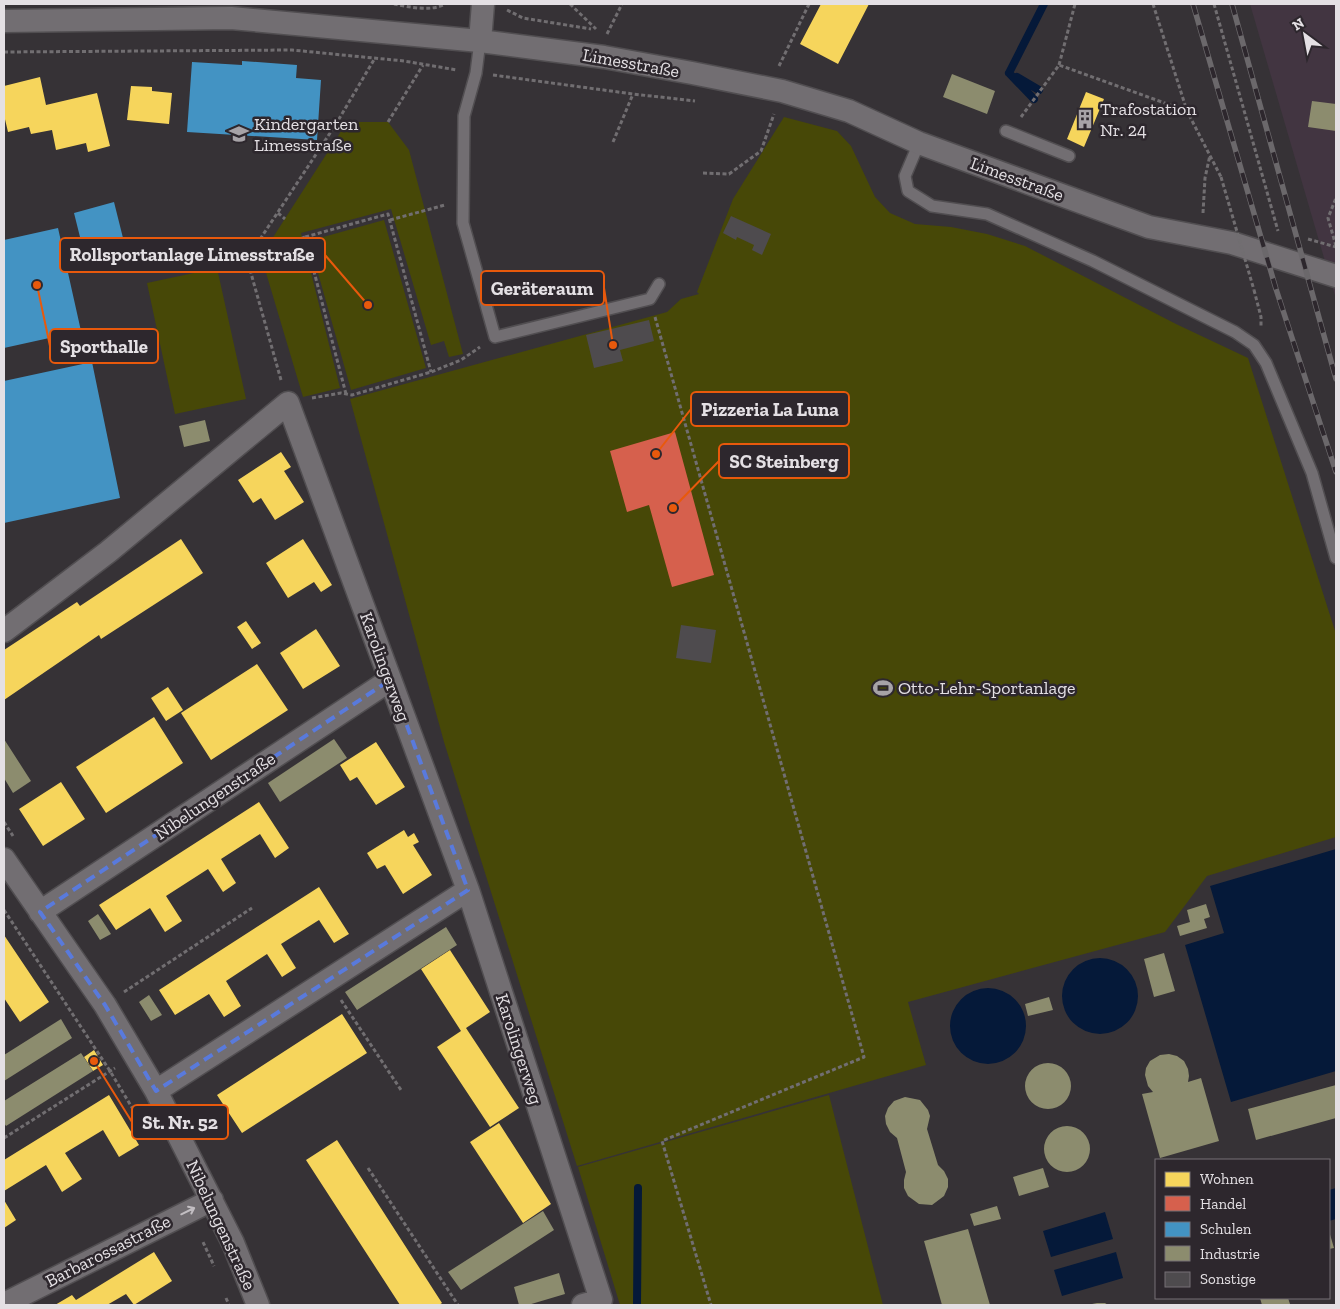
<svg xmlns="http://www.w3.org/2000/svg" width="1340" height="1309" font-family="'Zilla Slab',serif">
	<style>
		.commercial { fill: #423541 }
		.green { fill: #474807 }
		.water { fill: #051939 }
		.homes { fill: #f6d55c }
		.shops { fill: #d6604d }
		.schools { fill: #4393c3 }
		.industry { fill: #8c8c6e }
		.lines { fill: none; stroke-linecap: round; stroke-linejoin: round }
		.stream { stroke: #051939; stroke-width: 8 }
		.building { fill: #4e4b4e }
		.service-casing { stroke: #514e51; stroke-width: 14 }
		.minor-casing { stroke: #514e51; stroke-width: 25 }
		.path { stroke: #716e71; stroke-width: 3; stroke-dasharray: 4 2.5; stroke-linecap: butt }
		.service { stroke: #726e72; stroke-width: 11 }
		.minor { stroke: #726e72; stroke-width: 22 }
		.rail-casing { stroke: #6b686b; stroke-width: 5.5 }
		.rail { stroke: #2d272d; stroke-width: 4; stroke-dasharray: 11; stroke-linecap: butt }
		.path-bridge { stroke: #716e71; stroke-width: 3; stroke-dasharray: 4 2.5; stroke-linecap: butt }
		.oneway { stroke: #c2bec2 }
		.marked { fill: none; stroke: #597adc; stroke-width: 4; stroke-dasharray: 10 6; stroke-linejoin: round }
		.labels { text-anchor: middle; stroke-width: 5; stroke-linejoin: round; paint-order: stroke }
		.street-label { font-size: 18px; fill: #e4e0e4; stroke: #2d272d }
		.poi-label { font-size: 18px; fill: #e4e0e4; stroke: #2d272d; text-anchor: start }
		.leader { fill: none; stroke: #e8590c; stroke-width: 2 }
		.callout-dot { fill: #e8590c; stroke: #2d272d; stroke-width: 2 }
		.callout { fill: #2d272d; stroke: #e8590c; stroke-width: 2 }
		.callout-label { font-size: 19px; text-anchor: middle; font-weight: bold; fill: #e4e0e4 }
	</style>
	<rect width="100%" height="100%" fill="#363236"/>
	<path class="commercial" d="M1250 4H1336V299Z"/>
	<path class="green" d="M784 117 837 131 851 146 875 197 890 213 915 224 951 227 987 234 1025 246 1176 324 1248 358 1336 634V837L1207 876 1165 932 908 1002 926 1065 577 1166 444 742 350 399 667 312 681 299 699 294 697 292 733 199Z
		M347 122H388L409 150 463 354 449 357 444 341 431 345 391 209 301 233 340 388 303 397 261 256Z
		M384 220 426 368 351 390 309 241Z
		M217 268 246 399 175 414 147 283Z
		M829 1095 883 1305H620L578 1167Z"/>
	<path class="water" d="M1336 849V1071L1231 1102 1185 945 1224 933 1210 886Z
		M1062 996a38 38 0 1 1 76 0a38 38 0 1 1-76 0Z
		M950 1026a38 38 0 1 1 76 0a38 38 0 1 1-76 0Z
		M1336 1188V1219L1329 1221V1190Z
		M1105 1212 1113 1239 1051 1257 1043 1231Z
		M1116 1252 1123 1278 1062 1296 1054 1270Z"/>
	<path class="homes" d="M821 4H869L838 64 800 44Z
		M40 77 46 105 97 93 110 146 88 152 86 143 56 150 52 130 31 134 29 127 8 132 4 115V86Z
		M131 86 152 87V91L172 93 169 124 127 120Z
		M1086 92 1104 99 1084 147 1067 139Z
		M281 452 291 467 284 471 304 502 275 520 261 498 253 503 238 480Z
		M181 539 203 573 101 639 99 635 4 700V650L77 602 80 606Z
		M303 539 332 585 321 592 314 582 288 598 266 563Z
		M246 621 261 643 252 649 237 627Z
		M316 629 340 666 303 689 280 653Z
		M257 664 288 710 211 760 181 713Z
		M168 687 183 710 166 721 151 698Z
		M154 717 183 763 106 813 76 767Z
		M376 742 405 787 376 805 357 777 350 781 340 765Z
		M61 782 85 819 43 846 19 809Z
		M259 802 289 848 275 858 260 834 221 859 236 883 223 892 208 869 166 896 182 921 165 932 150 908 116 930 99 905Z
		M404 830 408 837 414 833 419 842 413 845 432 875 403 894 385 865 377 869 367 853Z
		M319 887 349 934 334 943 319 920 281 944 296 968 282 977 267 954 226 981 241 1006 224 1017 209 994 175 1015 159 990Z
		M4 935 49 1002 20 1022 4 998Z
		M450 950 490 1012 466 1028 519 1108 490 1127 437 1047 461 1031 421 969Z
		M342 1014 367 1053 242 1133 217 1095Z
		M94 1050 103 1065 93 1071 84 1057Z
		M109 1095 139 1145 119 1157 103 1130 65 1153 82 1179 62 1192 46 1165 4 1191V1160Z
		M499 1123 551 1204 523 1223 470 1142Z
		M337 1140 442 1303 439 1305H400L306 1160Z
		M4 1200 16 1220 4 1228Z
		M154 1252 172 1281 134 1305 126 1294 107 1305H55L72 1295 76 1300Z"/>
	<path class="shops" d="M675 432 714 575 672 587 649 505 627 512 610 451Z"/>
	<path class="schools" d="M242 61 297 65 296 78 321 80 317 140 187 132 192 62 242 65Z
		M114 202 123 238 83 249 74 213Z
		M58 228 81 331 4 348V240Z
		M92 362 120 498 4 523V381Z"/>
	<path class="industry" d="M952 74 995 91 987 114 943 97Z
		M1312 101 1336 104V131L1308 127Z
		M205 420 210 441 184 447 179 426Z
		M4 739 31 781 13 793 4 778Z
		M334 739 347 758 280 802 268 783Z
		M1206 904 1210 917 1204 919 1207 928 1180 936 1177 926 1190 922 1187 910Z
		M98 914 111 934 100 940 88 921Z
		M446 927 457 945 357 1010 345 992Z
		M1164 953 1175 991 1154 997 1144 959Z
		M149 995 162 1015 151 1021 139 1002Z
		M1049 997 1053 1010 1028 1016 1025 1004Z
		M61 1019 72 1038 4 1081V1055Z
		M81 1053 93 1071 6 1126 4 1123V1101Z
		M1169 1054 1177 1056 1184 1061 1188 1069 1189 1076 1188 1082 1201 1078 1219 1141 1160 1158 1142 1094 1153 1092 1148 1086 1145 1075 1146 1068 1150 1061 1160 1055Z
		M1025 1086a23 23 0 1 1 46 0a23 23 0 1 1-46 0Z
		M1336 1085V1118L1256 1140 1248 1109Z
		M905 1097 920 1100 928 1110 930 1116 927 1129 938 1165 944 1171 948 1179V1187L944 1196 932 1205 919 1204 908 1196 904 1188V1180L906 1172 897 1138 890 1132 886 1124 885 1116 888 1108 894 1101Z
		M1044 1149a23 23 0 1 1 46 0a23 23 0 1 1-46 0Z
		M1043 1168 1049 1187 1019 1196 1013 1177Z
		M997 1206 1001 1219 974 1226 970 1214Z
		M543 1211 554 1230 461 1290 448 1272Z
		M968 1229 990 1305H942L924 1241Z
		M1329 1231 1334 1248 1329 1249Z
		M559 1273 565 1294 528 1305H519L514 1287Z
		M1260 1298H1288L1290 1304 1284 1305H1262Z
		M1097 1303H1105L1108 1305H1087Z"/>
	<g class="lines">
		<path class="stream" d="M1009 73 1044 4
			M1009 73 1034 99
			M1017 77 1039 90
			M637 1305 638 1188"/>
	</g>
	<path class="building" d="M731 216 771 234 762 255 752 250 754 245 737 237 736 240 723 233Z
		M649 320 654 341 620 350 623 361 594 368 586 335Z
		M681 625 716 630 711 663 676 658Z"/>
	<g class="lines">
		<defs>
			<path id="service" d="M480 41 476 73 464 116 463 223 495 337 650 299 659 284
				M1006 131 1069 156
				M919 143 905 176 908 191 932 206 987 214 1093 261 1235 332 1254 345 1266 363 1312 473 1336 558"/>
			<path id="minor" d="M4 21 231 18 480 41 604 57 692 73 782 91 849 111 919 143 1149 227 1232 243 1336 276
				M480 41 483 4
				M4 631 108 552 288 403 468 890 601 1300 583 1305
				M4 859 105 1005 156 1091 233 1243 258 1305
				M40 912 390 680
				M156 1091 468 890
				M4 1304 212 1200"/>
		</defs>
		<use href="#service" class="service-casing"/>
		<use href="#minor" class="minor-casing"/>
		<path class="path" d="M394 4C409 7 431 12 445 4
			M570 4 596 29
			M1153 4 1187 111 1221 177
			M1214 4 1278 231
			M507 10 523 18 591 29
			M607 34 622 4
			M4 52 292 50 404 61 457 70
			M1059 65 1075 4
			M779 66 809 4
			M493 75 633 94 695 101
			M1021 117 1059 65 1187 111
			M388 122 423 65
			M336 124 343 128
			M613 142 633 94
			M703 173 729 174 761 151 774 114
			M278 213 285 219
			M1203 213 1205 178 1210 155
			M390 220 445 205
			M1308 239 1336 247
			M1336 246 1328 218 1336 198
			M247 259 261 256 305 237
			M1254 290 1261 317V328
			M655 317 864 1057 662 1141 711 1305
			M281 380 247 259 336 124 375 58
			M346 394 305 237 388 214 431 372
			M312 398 341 393 352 395 431 372 461 360 480 347
			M4 822 13 836
			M4 910 110 1071 151 1139
			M124 992 252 908
			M341 1000 401 1090
			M4 1138 115 1068
			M368 1168 458 1305
			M203 1242 214 1266
			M226 1298 229 1305"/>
		<use href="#service" class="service"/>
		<use href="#minor" class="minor"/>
		<defs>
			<path id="rail" d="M1193 4 1276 289 1336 472
				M1232 4 1336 379"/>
		</defs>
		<use href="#rail" class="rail-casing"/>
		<use href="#rail" class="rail"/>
		<path class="path-bridge" d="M1221 177 1254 290"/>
	</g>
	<defs><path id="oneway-shaft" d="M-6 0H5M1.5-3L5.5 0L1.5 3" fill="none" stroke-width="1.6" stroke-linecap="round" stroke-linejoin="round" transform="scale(1.25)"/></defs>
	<use class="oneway" href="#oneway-shaft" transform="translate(188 1211) rotate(-26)"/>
	<path class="marked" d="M390 680 468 890 156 1091 105 1005 40 912Z"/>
	<defs>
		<symbol id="building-bare" viewBox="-9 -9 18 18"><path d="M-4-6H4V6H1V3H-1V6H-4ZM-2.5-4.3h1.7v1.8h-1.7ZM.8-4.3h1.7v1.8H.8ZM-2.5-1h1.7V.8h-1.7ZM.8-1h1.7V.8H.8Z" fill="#a7a3a7" stroke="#2d272d" stroke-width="2.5" paint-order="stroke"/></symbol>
		<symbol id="school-bare" viewBox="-9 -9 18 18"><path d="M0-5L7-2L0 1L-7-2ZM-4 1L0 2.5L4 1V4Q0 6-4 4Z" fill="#a7a3a7" stroke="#2d272d" stroke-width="2.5" paint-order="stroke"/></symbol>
		<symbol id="stadium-bare" viewBox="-9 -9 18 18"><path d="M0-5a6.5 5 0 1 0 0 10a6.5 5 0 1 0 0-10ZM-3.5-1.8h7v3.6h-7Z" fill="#a7a3a7" stroke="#2d272d" stroke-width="2.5" paint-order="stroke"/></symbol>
	</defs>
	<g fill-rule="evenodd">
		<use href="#building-bare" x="1071" y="105" width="28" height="28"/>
		<use href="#school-bare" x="225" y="120" width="28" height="28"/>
		<use href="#stadium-bare" x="869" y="674" width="28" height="28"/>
	</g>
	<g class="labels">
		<g class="street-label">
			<text transform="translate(631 63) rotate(10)" y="6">Limesstraße</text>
			<text transform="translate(1017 179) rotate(20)" y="6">Limesstraße</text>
			<text transform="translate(385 667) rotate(70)" y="6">Karolingerweg</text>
			<text transform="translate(215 796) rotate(-34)" y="6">Nibelungenstraße</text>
			<text transform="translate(519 1049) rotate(72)" y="6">Karolingerweg</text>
			<text transform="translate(221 1225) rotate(65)" y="6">Nibelungenstraße</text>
			<text transform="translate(108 1251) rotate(-27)" y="6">Barbarossastraße</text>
		</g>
		<g class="poi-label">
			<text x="1100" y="115">Trafostation<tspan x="1100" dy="21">Nr. 24</tspan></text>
			<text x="254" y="130">Kindergarten<tspan x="254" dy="21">Limesstraße</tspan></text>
			<text x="898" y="694">Otto-Lehr-Sportanlage</text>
		</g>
	</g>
	<path class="leader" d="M368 305L325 255M613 345L604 288M37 285L50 346M656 454L691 409M673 508L719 461M94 1061L132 1122"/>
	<g class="callout-dot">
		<circle cx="368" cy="305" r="5"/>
		<circle cx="613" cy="345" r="5"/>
		<circle cx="37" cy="285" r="5"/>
		<circle cx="656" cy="454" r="5"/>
		<circle cx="673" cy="508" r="5"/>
		<circle cx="94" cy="1061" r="5"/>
	</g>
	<g class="callout">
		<rect x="60" y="238" width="265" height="34" rx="5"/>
		<rect x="481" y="271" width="123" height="34" rx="5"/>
		<rect x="50" y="329" width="108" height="34" rx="5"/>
		<rect x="691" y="392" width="158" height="34" rx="5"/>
		<rect x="719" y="444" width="130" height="34" rx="5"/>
		<rect x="132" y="1105" width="96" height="34" rx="5"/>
	</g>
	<g class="callout-label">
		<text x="192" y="261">Rollsportanlage Limesstraße</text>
		<text x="542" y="295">Geräteraum</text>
		<text x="104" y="353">Sporthalle</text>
		<text x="770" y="416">Pizzeria La Luna</text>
		<text x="784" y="468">SC Steinberg</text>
		<text x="180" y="1129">St. Nr. 52</text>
	</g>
	<rect width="1340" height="1309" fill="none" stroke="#e4e0e4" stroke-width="10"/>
	<rect x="1155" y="1159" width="175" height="140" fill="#2d272d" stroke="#767176"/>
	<rect x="1165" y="1172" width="25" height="15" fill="#f6d55c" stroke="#767176"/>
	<text x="1200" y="1184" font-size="15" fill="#e4e0e4">Wohnen</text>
	<rect x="1165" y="1196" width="25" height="15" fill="#d6604d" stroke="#767176"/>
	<text x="1200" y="1209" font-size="15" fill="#e4e0e4">Handel</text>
	<rect x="1165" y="1222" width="25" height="15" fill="#4393c3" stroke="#767176"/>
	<text x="1200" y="1234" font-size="15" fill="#e4e0e4">Schulen</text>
	<rect x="1165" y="1246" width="25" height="15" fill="#8c8c6e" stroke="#767176"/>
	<text x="1200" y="1259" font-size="15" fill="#e4e0e4">Industrie</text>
	<rect x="1165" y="1272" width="25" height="15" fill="#4e4b4e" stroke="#767176"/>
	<text x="1200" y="1284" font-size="15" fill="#e4e0e4">Sonstige</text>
	<g transform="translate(1305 35) rotate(328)" stroke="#2d272d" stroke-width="4" paint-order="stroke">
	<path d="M0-4L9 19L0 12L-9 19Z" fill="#e4e0e4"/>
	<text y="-8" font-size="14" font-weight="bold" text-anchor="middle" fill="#e4e0e4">N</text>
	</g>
</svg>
